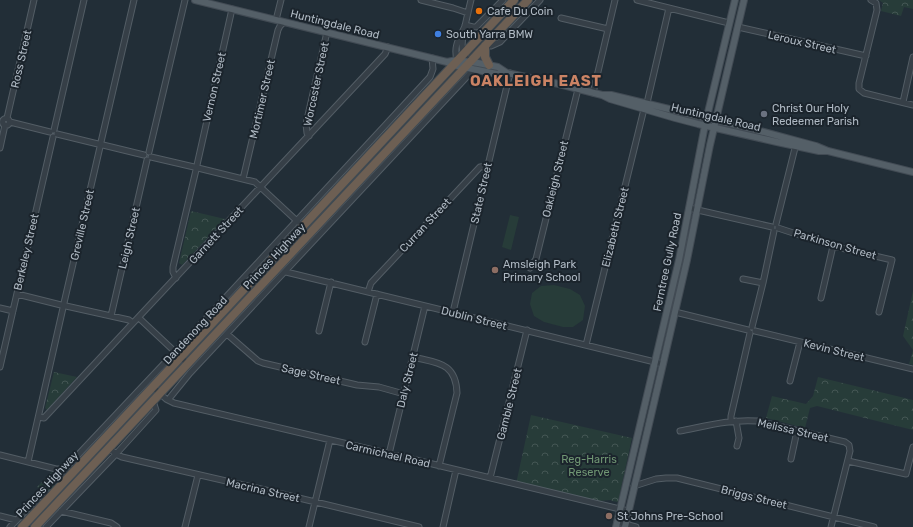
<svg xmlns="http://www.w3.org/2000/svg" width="913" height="527" font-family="Rubik,sans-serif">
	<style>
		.grass { fill: url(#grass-dots) }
		.forest { fill: url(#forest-crowns) }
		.garden { fill: #273c39 }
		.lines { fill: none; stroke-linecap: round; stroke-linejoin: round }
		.minor-casing { stroke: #535d65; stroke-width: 7 }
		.major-casing { stroke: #424b54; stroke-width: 8 }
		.highway-casing { stroke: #404a52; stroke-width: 10 }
		.minor { stroke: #363f47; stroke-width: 5 }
		.major { stroke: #545f67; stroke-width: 6 }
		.highway { stroke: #6d5f53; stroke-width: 8 }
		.food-dot { fill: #e8710a; stroke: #1b242c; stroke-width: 1.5 }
		.shop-dot { fill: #3f7fe0; stroke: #1b242c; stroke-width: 1.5 }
		.worship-dot { fill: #6b7280; stroke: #1b242c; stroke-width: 1.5 }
		.education-dot { fill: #8d6e63; stroke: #1b242c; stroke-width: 1.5 }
		.labels { text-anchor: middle; stroke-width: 4; stroke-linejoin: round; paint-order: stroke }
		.poi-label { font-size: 11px; fill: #b0bac4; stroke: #1b242c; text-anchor: start }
		.street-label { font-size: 11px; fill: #b0bac4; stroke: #1b242c }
		.park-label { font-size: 11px; fill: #719774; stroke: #1b242c }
		.district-label { font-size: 15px; font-weight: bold; letter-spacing: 1px; fill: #cb8364; stroke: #1b242c }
	</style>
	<defs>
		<pattern id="grass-dots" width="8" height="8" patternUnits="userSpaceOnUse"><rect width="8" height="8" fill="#273c39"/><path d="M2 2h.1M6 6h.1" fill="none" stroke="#445654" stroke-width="1.8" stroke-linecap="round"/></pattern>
		<pattern id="forest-crowns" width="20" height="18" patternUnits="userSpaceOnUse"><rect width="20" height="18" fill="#273c39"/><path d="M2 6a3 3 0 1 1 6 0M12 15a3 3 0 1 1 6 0" fill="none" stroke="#445654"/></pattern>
	</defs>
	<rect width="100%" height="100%" fill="#222e37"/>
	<path class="grass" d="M53 471 58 474C60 486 53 490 43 493L37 487Z"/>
	<path class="forest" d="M879 0H913V9L904 7 901 16 881 11 883 3Z
		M191 211 225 219 182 265 179 263Z
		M913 291V365L909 364 913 350 903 336Z
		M54 372 77 377 47 410 45 408Z
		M818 377 913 400V430L817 406 810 408 805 428 766 418 772 396 806 404 813 396Z
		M531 415 632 438 618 502 612 501 611 500 588 502 516 484Z"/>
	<path class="garden" d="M510 215 519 217 511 250 502 247Z
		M554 285 570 289 580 295 585 306 583 320 573 327H563L544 322 534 316 530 304 532 293 541 286Z
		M581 438 583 439 582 441V455C587 460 591 469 597 473 598 474 601 474 603 475L604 478 603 481C593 476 589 481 580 479 578 479 575 478 573 478L572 481 566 480 563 475 565 470 568 469 572 470 578 458V440Z"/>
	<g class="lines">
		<defs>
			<path id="minor" d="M421 0 453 8 468 13
				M637 0 729 23
				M871 0 876 3 877 10 859 83V89L864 93 913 105
				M561 18 608 29
				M276 20 281 0
				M465 25 473 27H476L503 0
				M738 27 866 56
				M464 30C463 37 460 47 464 54 465 57 468 59 470 62
				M485 46H491L500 42 540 0
				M457 60C453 45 460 38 465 26 467 17 469 8 471 0
				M593 93 615 0
				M903 102 913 57
				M647 103 669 8
				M7 118 34 0
				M2.5 122a3.5 3.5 0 1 1 7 0a3.5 3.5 0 1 1-7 0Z
				M10 122 50 132
				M54 130 84 0
				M57 134 98 144
				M309 136 307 133 306 124 327 32
				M101 142 134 0
				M103 145 144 155
				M0 148 5 125
				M149 152 185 0
				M151 157 194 167
				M197 165 232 9
				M198 168 255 182 298 222
				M243 179 278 30 280 26 284 22
				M689 208 772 227
				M776 224 796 144
				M778 228 833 246 892 260 879 312
				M530 268 536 259 578 89
				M286 272 663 364
				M176 278 173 272V267L196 170
				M743 279 763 283
				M368 292 371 283 480 167 487 166
				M17 294 61 305
				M821 298 833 246
				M64 303 100 147
				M66 306 129 320 133 323
				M0 308 13 311
				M453 312 510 73
				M675 312 748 330
				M111 316 147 160
				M139 318 188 364
				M752 327 763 283 774 231
				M319 331 331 282
				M755 331 913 369
				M227 334 258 361 263 363 357 385 379 387 404 394
				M365 342 377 294
				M586 345 644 109
				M413 357C437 363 456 362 457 393L439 466
				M0 367 53 137
				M790 381 800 342
				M153 387 166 399 174 403 420 461 628 511
				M168 400 190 373 474 69
				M39 417 44 418 385 54 388 47
				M731 421V416L750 333
				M736 421 739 438 737 446
				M680 431C706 426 731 419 757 421L845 442 849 445 850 451 831 527
				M109 448 116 454 122 457 274 492 419 527
				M389 454 425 306
				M0 455 56 469H61L65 471
				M791 459 797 431
				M848 461 906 474 913 447
				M28 462 63 308
				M60 474 175 352 430 77 433 69 432 58
				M490 478 527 330
				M634 486 656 479 666 478H677L874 527
				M61 511 111 523 117 527
				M0 516 16 520
				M617 522 636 527
				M10 527 40 496 48 494 53 495
				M46 527 116 454 156 410 153 401
				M185 527 198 475
				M309 527 330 440
				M443 527 456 470"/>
			<path id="major" d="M195 0 447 62 453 65 497 74 507 73
				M447 62 457 60 478 63 498 67 507 73 559 84 602 95 610 99 675 118 698 124 777 142 819 151H828
				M603 95H611L698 116 749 128 816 146 828 151 913 172
				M616 527 679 260 705 125 735 0
				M625 527 663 364 687 260 710 145 744 0"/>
			<path id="highway" d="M485 46V57L489 65
				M22 527 514 0
				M35 527 528 0"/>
		</defs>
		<use href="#minor" class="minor-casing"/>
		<use href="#major" class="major-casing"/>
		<use href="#highway" class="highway-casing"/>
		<use href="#minor" class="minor"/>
		<use href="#major" class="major"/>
		<use href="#highway" class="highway"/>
	</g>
	<circle class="food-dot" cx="479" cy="11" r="4"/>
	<circle class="shop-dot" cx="438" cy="34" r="4"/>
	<circle class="worship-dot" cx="764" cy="114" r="4"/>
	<g class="education-dot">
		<circle cx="495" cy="270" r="4"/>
		<circle cx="609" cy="516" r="4"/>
	</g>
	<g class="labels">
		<g class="poi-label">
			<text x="487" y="15">Cafe Du Coin</text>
			<text x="446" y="38">South Yarra BMW</text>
			<text x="772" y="112">Christ Our Holy<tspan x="772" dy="13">Redeemer Parish</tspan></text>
			<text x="503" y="268">Amsleigh Park<tspan x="503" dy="13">Primary School</tspan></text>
			<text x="617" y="520">St Johns Pre-School</text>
		</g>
		<g class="street-label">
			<text transform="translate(335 24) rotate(14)" y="4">Huntingdale Road</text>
			<text transform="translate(802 42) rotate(13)" y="4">Leroux Street</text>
			<text transform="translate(21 59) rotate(-77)" y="4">Ross Street</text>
			<text transform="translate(316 84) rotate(-78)" y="4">Worcester Street</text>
			<text transform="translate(214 87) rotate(-77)" y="4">Vernon Street</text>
			<text transform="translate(262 99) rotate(-77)" y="4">Mortimer Street</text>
			<text transform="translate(716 117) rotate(13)" y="4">Huntingdale Road</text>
			<text transform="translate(555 179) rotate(-76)" y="4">Oakleigh Street</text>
			<text transform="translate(481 193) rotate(-77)" y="4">State Street</text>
			<text transform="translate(82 225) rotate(-77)" y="4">Greville Street</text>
			<text transform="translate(425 225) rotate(-47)" y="4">Curran Street</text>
			<text transform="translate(615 227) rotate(-76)" y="4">Elizabeth Street</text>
			<text transform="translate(216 235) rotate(-47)" y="4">Garnett Street</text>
			<text transform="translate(129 238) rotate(-77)" y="4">Leigh Street</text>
			<text transform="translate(835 244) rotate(16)" y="4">Parkinson Street</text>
			<text transform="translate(26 252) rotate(-77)" y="4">Berkeley Street</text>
			<text transform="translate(274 256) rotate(-47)" y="4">Princes Highway</text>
			<text transform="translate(667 262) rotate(-78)" y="4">Ferntree Gully Road</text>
			<text transform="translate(474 318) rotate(14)" y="4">Dublin Street</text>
			<text transform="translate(195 330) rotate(-47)" y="4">Dandenong Road</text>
			<text transform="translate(834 350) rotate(14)" y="4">Kevin Street</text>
			<text transform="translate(311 374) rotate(13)" y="4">Sage Street</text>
			<text transform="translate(407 380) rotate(-76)" y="4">Daly Street</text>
			<text transform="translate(509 404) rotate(-76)" y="4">Gamble Street</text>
			<text transform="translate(793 430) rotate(13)" y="4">Melissa Street</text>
			<text transform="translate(388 454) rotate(13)" y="4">Carmichael Road</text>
			<text transform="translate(47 484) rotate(-47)" y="4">Princes Highway</text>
			<text transform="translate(263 490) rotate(13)" y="4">Macrina Street</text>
			<text transform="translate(754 497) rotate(14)" y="4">Briggs Street</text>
		</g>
		<g class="park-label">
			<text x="589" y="463">Reg-Harris<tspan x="589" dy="13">Reserve</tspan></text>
		</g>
		<g class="district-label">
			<text x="536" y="86">OAKLEIGH EAST</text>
		</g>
	</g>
</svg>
